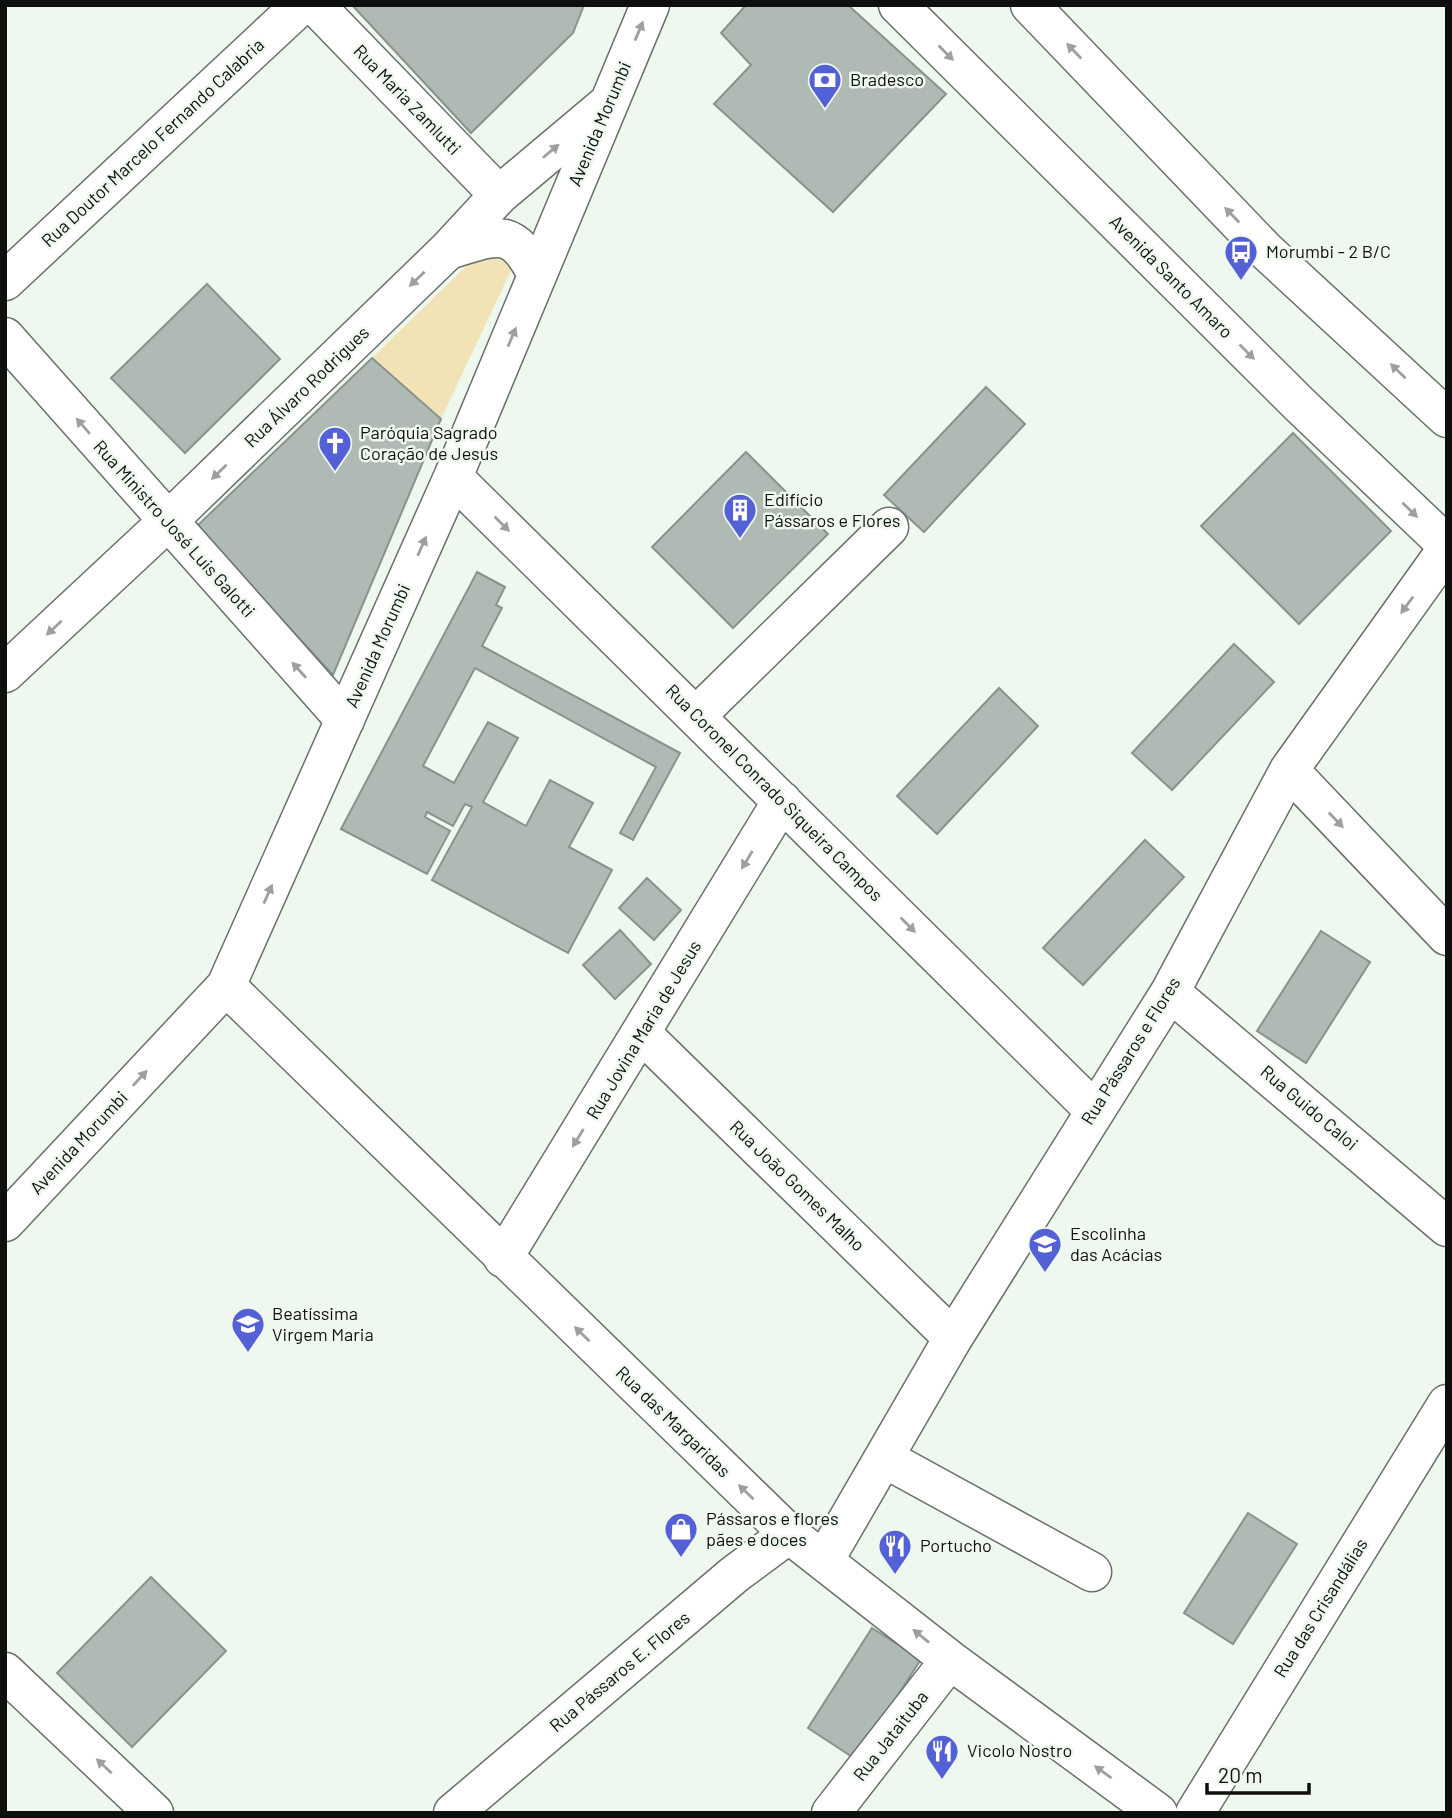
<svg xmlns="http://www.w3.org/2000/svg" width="1452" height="1818" font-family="Barlow,sans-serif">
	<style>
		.green { fill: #f2e3b6 }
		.building { fill: #afbab5; stroke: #88938f; stroke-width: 2 }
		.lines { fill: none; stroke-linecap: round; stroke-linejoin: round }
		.minor-casing { stroke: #697069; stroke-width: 41 }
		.major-casing { stroke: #697069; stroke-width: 41 }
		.minor { stroke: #fff; stroke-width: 38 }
		.major { stroke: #fff; stroke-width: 38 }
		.oneway { fill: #9f9f9e }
		.labels { text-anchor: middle; stroke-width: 5; stroke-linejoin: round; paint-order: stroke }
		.poi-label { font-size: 18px; fill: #0e100d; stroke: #eff8ef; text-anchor: start }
		.street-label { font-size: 18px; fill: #0e100d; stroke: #eff8ef }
	</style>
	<rect width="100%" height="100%" fill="#eff8ef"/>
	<path class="green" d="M493 240 516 260 441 419 372 358Z"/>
	<path class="building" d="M352 5H584L573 33 471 133Z
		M746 5H848L946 94 833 212 714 104 751 65 721 33Z
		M207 284 280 359 185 453 111 378Z
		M372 358 441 419 333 675 196 527Z
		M986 387 1025 424 924 532 884 495Z
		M1293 433 1391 531 1299 624 1201 526Z
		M746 452 828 534 733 628 652 547Z
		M477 572 505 587 496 605 502 608 482 646 680 753 633 840 620 833 656 767 475 668 423 766 454 783 488 722 518 738 483 802 526 826 550 780 593 803 569 847 612 870 568 953 432 880 472 807 465 804 453 826 427 812 425 817 450 831 427 874 341 829Z
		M1234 644 1274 682 1172 790 1132 753Z
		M999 688 1038 726 937 834 897 796Z
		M1145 840 1184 877 1083 985 1043 948Z
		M647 878 681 910 654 940 619 908Z
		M620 930 651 964 615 999 583 965Z
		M1321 931 1370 962 1306 1063 1257 1031Z
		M1248 1513 1297 1544 1233 1644 1184 1613Z
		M151 1577 226 1651 132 1747 57 1673Z
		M872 1628 921 1659 857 1760 808 1728Z"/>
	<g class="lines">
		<defs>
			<path id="minor" d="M315 5 499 195
				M448 250C495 236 512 224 537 275
				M5 281 301 5
				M5 337 345 720
				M453 477 1094 1110
				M5 673 167 522 448 250 499 195 605 106
				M696 716 889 527
				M1289 770 1447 936
				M226 986 789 1534 950 1660 1158 1813
				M1170 992 1447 1227
				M642 1034 953 1338
				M5 1222 226 986 453 477 650 5
				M503 1258 782 801
				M884 1458 1092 1572
				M825 1559 953 1338 1170 992 1289 770 1447 549
				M5 1672 154 1813
				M453 1813 735 1574 789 1534
				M831 1813 950 1660
				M1195 1813 1447 1404"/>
			<path id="major" d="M898 5 1299 404 1447 545
				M1030 5 1265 250 1447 418"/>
		</defs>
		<use href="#minor" class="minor-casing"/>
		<use href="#major" class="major-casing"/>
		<use href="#minor" class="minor"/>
		<use href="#major" class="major"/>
	</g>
	<defs><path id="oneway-solid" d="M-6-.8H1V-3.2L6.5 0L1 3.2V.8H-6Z" transform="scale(1.75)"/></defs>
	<g class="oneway">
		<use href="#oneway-solid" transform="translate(639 31) rotate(-67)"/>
		<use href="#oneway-solid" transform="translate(1074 51) rotate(-134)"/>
		<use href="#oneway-solid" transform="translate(946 53) rotate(45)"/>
		<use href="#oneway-solid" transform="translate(551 151) rotate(-40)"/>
		<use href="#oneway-solid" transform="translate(1232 215) rotate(-134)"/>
		<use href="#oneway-solid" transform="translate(417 279) rotate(136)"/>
		<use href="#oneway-solid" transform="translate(512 337) rotate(-67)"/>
		<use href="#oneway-solid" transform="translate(1247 352) rotate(45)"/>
		<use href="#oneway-solid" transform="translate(1398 371) rotate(-136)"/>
		<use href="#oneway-solid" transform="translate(83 426) rotate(-131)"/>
		<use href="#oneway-solid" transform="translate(219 472) rotate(136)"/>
		<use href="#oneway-solid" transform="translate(1410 510) rotate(44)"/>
		<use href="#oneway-solid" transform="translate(502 524) rotate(45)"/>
		<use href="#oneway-solid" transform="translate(422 546) rotate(-66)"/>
		<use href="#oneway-solid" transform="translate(1407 605) rotate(126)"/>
		<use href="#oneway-solid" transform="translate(54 628) rotate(137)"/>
		<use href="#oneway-solid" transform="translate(299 670) rotate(-132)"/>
		<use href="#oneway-solid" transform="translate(1336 820) rotate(46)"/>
		<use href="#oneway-solid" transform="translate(747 860) rotate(121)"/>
		<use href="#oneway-solid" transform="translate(268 894) rotate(-66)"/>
		<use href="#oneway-solid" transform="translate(908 925) rotate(45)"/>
		<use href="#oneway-solid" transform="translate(140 1078) rotate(-47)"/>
		<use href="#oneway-solid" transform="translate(578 1138) rotate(122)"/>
		<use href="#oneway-solid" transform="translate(582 1334) rotate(-136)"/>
		<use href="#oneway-solid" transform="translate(746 1492) rotate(-136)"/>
		<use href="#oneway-solid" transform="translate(921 1636) rotate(-141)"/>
		<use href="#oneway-solid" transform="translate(104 1766) rotate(-137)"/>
		<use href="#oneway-solid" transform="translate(1103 1772) rotate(-144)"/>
	</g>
	<defs>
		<symbol id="bank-pin" viewBox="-11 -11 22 30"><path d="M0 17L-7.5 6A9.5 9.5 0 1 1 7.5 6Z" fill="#5360d6" stroke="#eff8ef"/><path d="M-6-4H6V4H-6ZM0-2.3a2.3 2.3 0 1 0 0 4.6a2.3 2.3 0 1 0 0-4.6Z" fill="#fff"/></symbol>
		<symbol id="bus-pin" viewBox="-11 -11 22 30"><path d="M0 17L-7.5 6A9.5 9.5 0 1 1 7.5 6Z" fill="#5360d6" stroke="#eff8ef"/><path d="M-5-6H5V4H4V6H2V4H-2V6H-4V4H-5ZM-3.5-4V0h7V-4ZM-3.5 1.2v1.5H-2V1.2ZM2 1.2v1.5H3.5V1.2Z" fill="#fff"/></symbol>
		<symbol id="church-pin" viewBox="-11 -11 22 30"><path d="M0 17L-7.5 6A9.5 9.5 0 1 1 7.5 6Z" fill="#5360d6" stroke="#eff8ef"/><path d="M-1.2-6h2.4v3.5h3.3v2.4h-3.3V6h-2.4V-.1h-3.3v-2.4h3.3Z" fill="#fff"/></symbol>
		<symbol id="building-pin" viewBox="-11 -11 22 30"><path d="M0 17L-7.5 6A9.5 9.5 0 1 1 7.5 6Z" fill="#5360d6" stroke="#eff8ef"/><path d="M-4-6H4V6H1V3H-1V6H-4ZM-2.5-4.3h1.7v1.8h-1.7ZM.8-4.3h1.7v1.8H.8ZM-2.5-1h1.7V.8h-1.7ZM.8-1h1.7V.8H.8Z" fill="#fff"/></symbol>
		<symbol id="school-pin" viewBox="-11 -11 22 30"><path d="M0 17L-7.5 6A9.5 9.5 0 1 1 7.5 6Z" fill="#5360d6" stroke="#eff8ef"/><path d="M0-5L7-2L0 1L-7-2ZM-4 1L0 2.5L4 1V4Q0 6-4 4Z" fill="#fff"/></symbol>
		<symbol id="shop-pin" viewBox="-11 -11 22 30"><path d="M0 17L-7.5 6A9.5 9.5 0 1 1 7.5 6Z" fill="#5360d6" stroke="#eff8ef"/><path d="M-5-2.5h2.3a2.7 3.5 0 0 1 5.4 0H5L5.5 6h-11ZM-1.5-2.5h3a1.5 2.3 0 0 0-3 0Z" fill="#fff"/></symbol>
		<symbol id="restaurant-pin" viewBox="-11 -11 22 30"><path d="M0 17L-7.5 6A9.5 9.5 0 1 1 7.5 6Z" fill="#5360d6" stroke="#eff8ef"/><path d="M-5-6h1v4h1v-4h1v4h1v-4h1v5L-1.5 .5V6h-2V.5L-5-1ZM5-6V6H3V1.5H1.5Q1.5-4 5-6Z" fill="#fff"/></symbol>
	</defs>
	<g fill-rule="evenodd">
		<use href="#bank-pin" x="806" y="61" width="38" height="52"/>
		<use href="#bus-pin" x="1222" y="233" width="38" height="52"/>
		<use href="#church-pin" x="316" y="424" width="38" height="52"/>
		<use href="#building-pin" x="721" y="491" width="38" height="52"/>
		<use href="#school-pin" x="1026" y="1225" width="38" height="52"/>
		<use href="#school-pin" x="229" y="1305" width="38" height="52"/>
		<use href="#shop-pin" x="662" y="1510" width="38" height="52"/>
		<use href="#restaurant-pin" x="876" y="1527" width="38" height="52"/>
		<use href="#restaurant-pin" x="923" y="1732" width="38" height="52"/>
	</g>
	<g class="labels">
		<g class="poi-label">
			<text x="850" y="86">Bradesco</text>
			<text x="1266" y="258">Morumbi - 2 B/C</text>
			<text x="360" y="439">Paróquia Sagrado<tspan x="360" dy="21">Coração de Jesus</tspan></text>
			<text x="764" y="506">Edifício<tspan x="764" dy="21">Pássaros e Flores</tspan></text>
			<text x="1070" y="1240">Escolinha<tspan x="1070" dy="21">das Acácias</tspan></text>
			<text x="272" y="1320">Beatíssima<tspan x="272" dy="21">Virgem Maria</tspan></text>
			<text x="706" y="1525">Pássaros e flores<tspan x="706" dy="21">pães e doces</tspan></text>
			<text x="920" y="1552">Portucho</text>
			<text x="967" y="1757">Vicolo Nostro</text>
		</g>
		<g class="street-label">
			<text transform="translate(407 100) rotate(46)" y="6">Rua Maria Zamlutti</text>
			<text transform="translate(600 124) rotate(-67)" y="6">Avenida Morumbi</text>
			<text transform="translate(153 143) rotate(-43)" y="6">Rua Doutor Marcelo Fernando Calabria</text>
			<text transform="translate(1171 277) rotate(45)" y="6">Avenida Santo Amaro</text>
			<text transform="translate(307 387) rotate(-44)" y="6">Rua Álvaro Rodrigues</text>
			<text transform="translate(174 529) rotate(48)" y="6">Rua Ministro José Luis Galotti</text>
			<text transform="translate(378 646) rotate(-66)" y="6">Avenida Morumbi</text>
			<text transform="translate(774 793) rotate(45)" y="6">Rua Coronel Conrado Siqueira Campos</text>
			<text transform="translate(644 1030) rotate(-59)" y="6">Rua Jovina Maria de Jesus</text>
			<text transform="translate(1131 1051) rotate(-58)" y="6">Rua Pássaros e Flores</text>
			<text transform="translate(1309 1108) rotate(40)" y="6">Rua Guido Caloi</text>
			<text transform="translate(79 1143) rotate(-47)" y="6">Avenida Morumbi</text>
			<text transform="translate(797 1186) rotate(44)" y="6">Rua João Gomes Malho</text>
			<text transform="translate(673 1422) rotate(44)" y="6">Rua das Margaridas</text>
			<text transform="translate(1321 1608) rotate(-58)" y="6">Rua das Crisandálias</text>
			<text transform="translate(620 1672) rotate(-40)" y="6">Rua Pássaros E. Flores</text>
			<text transform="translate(891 1736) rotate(-52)" y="6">Rua Jataituba</text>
		</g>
	</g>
	<rect width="1452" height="1818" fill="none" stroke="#0e100d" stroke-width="14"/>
	<path d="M1207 1783v10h102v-10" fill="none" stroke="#0e100d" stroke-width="3.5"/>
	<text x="1218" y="1783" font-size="21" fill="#0e100d" stroke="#eff8ef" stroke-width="5" paint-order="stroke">20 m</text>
</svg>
